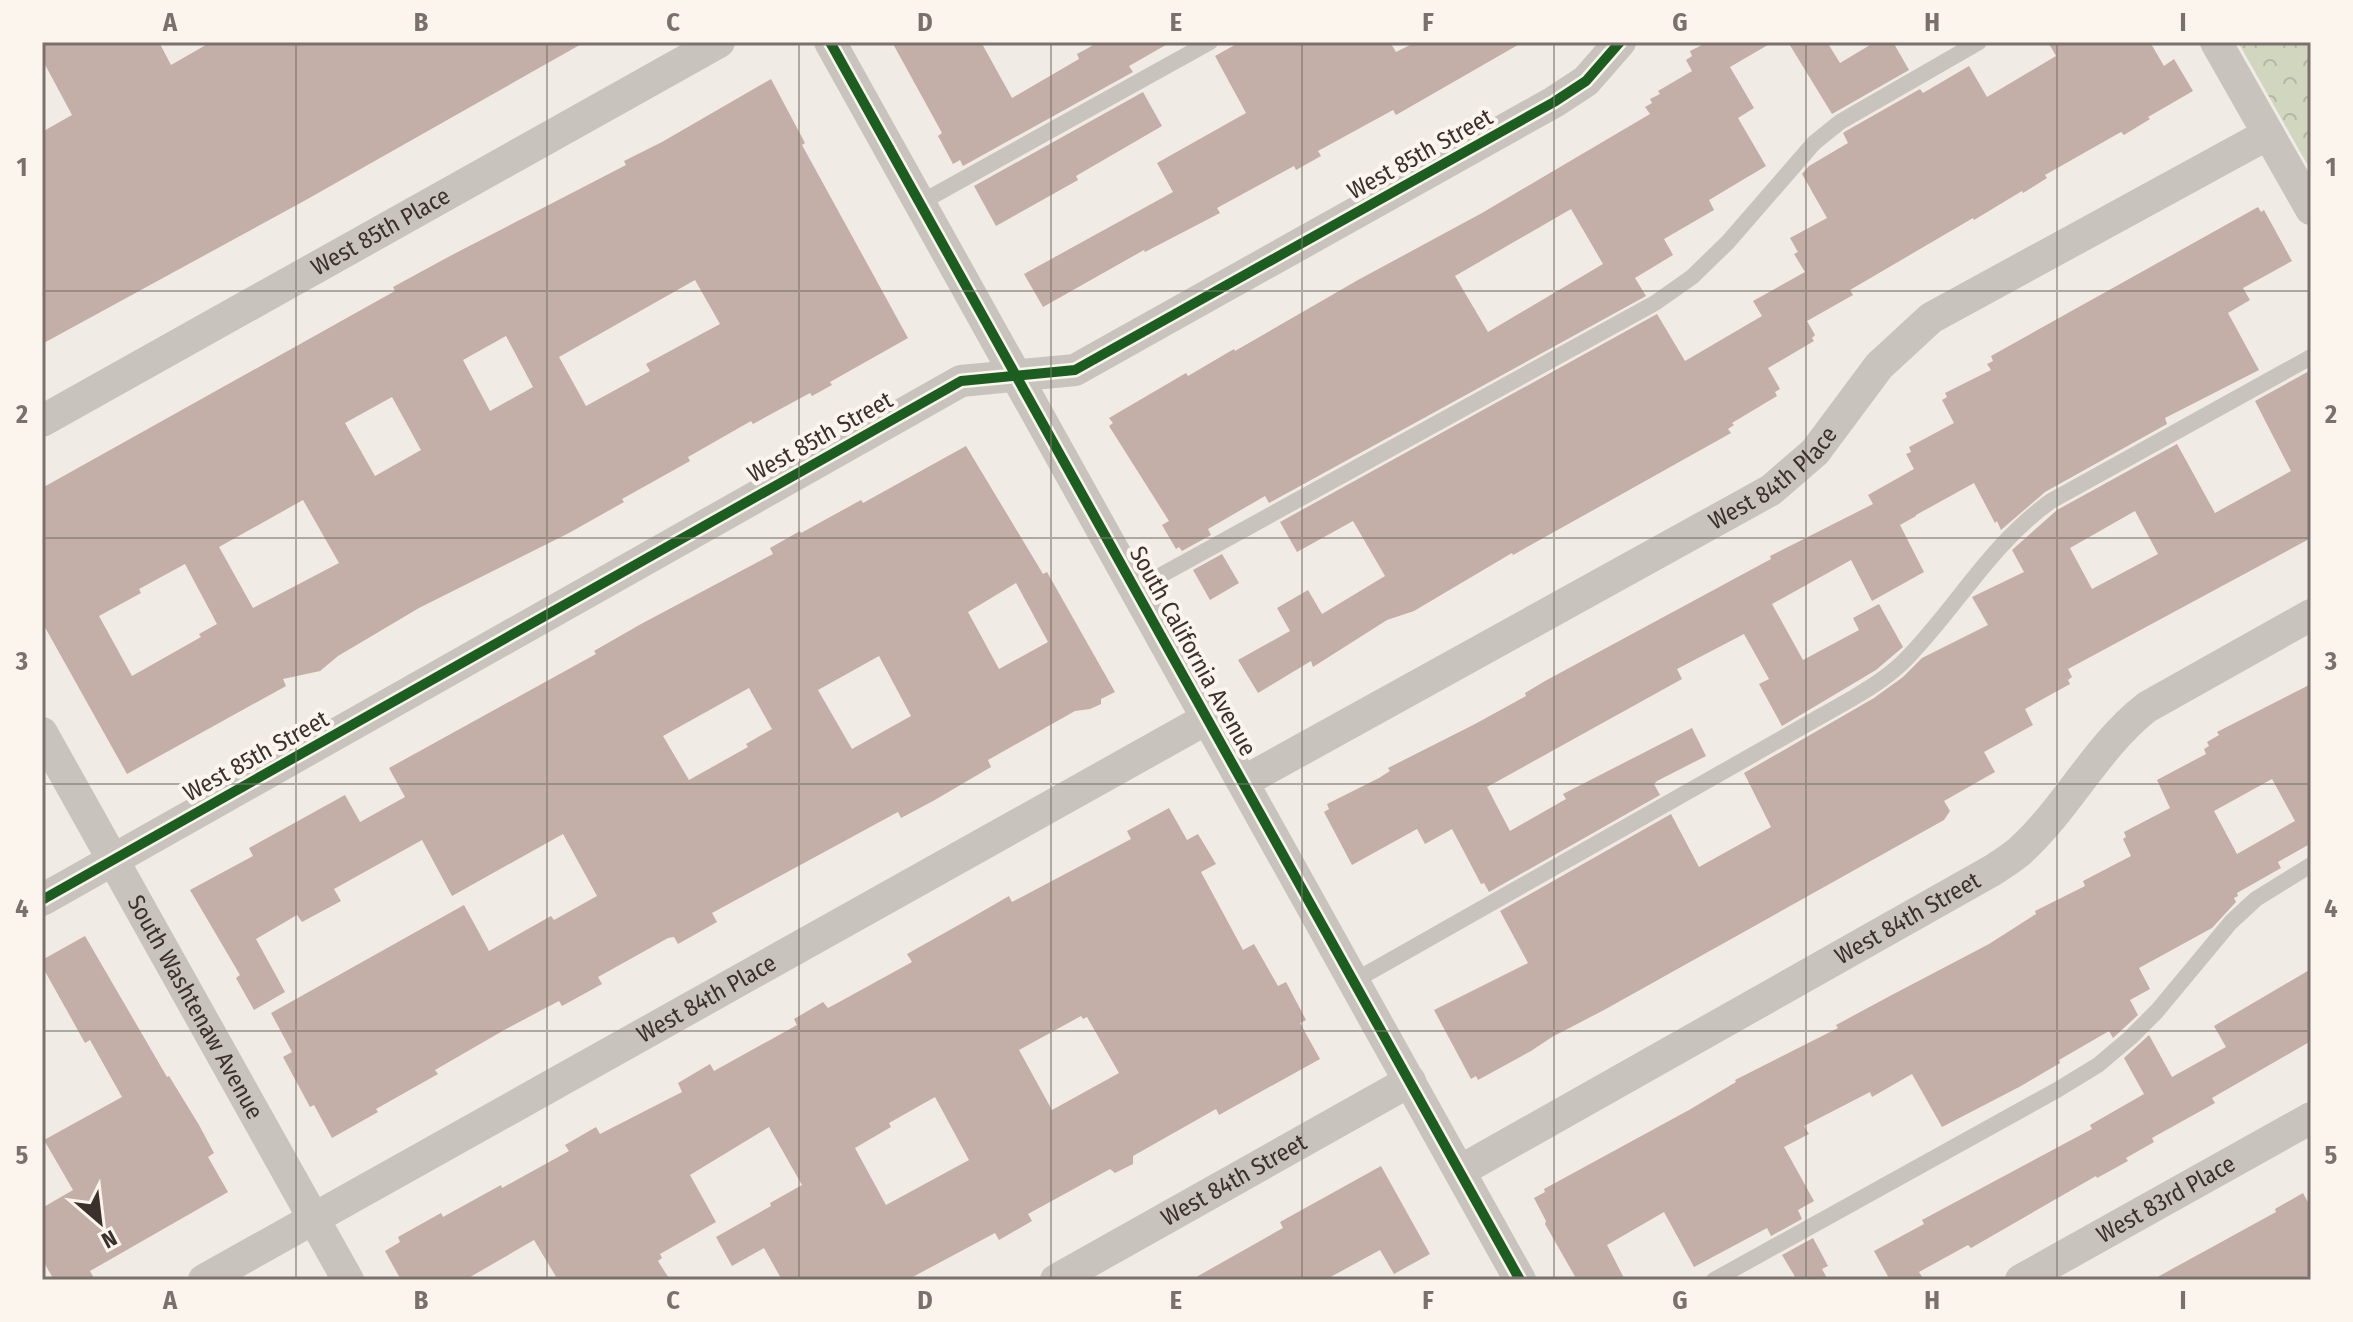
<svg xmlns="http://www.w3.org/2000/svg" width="2353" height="1322" font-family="'Fira Sans Condensed',sans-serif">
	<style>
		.forest { fill: url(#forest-crowns) }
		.building { fill: #c3afa7; fill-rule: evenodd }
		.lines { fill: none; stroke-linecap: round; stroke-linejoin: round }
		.lane { stroke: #c9c3be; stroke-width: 16 }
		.street { stroke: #c9c3be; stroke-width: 32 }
		.cycleway-casing { stroke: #fbf5ee; stroke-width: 15 }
		.cycleway { stroke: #1b5e20; stroke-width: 10 }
		.grid { fill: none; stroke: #7a716c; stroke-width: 2; stroke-opacity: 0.55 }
		.labels { text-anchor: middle; stroke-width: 8; stroke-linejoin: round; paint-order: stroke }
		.street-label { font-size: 24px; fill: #3b302b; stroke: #fbf5ee }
		.neatline { fill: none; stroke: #7a716c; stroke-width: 3 }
		.grid-label { font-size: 26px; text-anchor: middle; font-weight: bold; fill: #7a716c }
	</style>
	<defs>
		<pattern id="forest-crowns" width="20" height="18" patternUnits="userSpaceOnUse" patternTransform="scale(2)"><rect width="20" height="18" fill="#d1d6bf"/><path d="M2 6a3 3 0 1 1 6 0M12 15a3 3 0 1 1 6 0" fill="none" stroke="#b4b8a4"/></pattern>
	</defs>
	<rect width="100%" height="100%" fill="#f0ebe5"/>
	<path class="forest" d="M2238 42H2311V171Z"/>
	<path class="building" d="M42 42H159L171 65 211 42H585L304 201 42 344V132L72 115 42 59Z
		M892 42H981L1012 98 1079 59 1077 54 1099 42H1171L1129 66 1133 72 963 166 960 160 953 164 938 136 942 133Z
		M1240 42H1390L1396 52 1416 42H1523L1396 115 1393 110 1318 151 1321 156 1296 170 1294 166 1217 208 1220 213 1145 252 1144 250 1043 307 1024 274 1173 192 1157 163 1246 113 1215 56Z
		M1708 42H1773L1730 67 1754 108 1738 118 1766 166 1709 200 1714 210 1664 239 1673 255 1635 278 1646 296 1269 503 1265 496 1208 529 1211 535 1182 551 1179 547 1176 549 1162 525 1169 521 1109 426 1113 423 1109 418 1186 373 1188 376 1234 349 1235 351 1358 280 1482 213 1650 114 1645 107 1652 103 1650 99 1660 94 1658 91 1692 71 1686 60 1692 56 1690 51ZM1571 209 1603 264 1488 332 1455 276Z
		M1788 42H1827L1840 63 1875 42H1893L1909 70 1832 114Z
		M2048 42H2150L2164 66 2174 59 2193 91 2148 117 2150 119 2124 135 2121 132 2045 175 2047 178 2023 193 2022 191 1974 220 1973 218 1850 290 1853 295 1807 321 1815 335 1812 338 1814 341 1768 368 1780 389 1775 392 1777 396 1732 423 1734 425 1728 429 1731 433 1513 555 1512 553 1414 611 1387 620 1313 667 1311 661 1258 693 1238 660 1290 631 1277 608 1308 590 1322 614 1385 576 1353 521 1297 552 1280 522 1657 314 1685 361 1762 316 1753 301 1805 272 1794 254 1798 252 1790 238 1827 218 1802 174 1809 166 1848 143 1843 133 1846 131 1920 89 1923 93 1969 66 1987 97 2056 56Z
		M771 79 805 143 802 145 908 338 830 382 832 385 812 396 810 393 753 424 751 421 688 457 690 461 622 499 624 502 569 533 419 608 338 656 320 671 283 679 286 686 127 774 42 622V488L395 291 393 287 450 256 626 165 624 161 662 142ZM695 280 720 324 646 364 650 371 586 406 559 357ZM506 336 533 387 490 411 463 360ZM392 397 421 450 375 476 345 423ZM303 500 339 563 253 608 219 547ZM185 564 217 624 199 634 201 637 132 676 99 616 141 593 139 589Z
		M1143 92 1162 126 1076 176 1078 180 996 226 974 186Z
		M2258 207 2261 212 2264 210 2292 261 2243 288 2250 300 2228 313 2259 370 2165 418 2167 424 2045 492 2001 530 1997 521 1995 523 1974 483 1916 515V516L1900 525 1924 572 1872 601 1851 560 1772 604 1803 660 1859 630 1853 618 1879 604 1903 647 1876 670 1782 726 1759 684 1769 679 1744 634 1677 669 1682 679 1487 787 1510 831 1566 799 1563 794 1692 728 1706 756 1657 781 1654 784 1660 795 1489 892 1484 883 1481 884 1452 829 1425 844 1417 829 1352 865 1324 812 1329 809 1327 804 1379 778 1390 771 1388 768 1475 724 1526 696 1525 693 1545 681 1771 559 1770 556 1873 504 1868 495 1914 469 1906 454 1911 452 1909 447 1954 423 1942 400 1947 397 1945 393 1991 370 1987 364 1993 361 1991 356Z
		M2311 370V538L2068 669 2072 677 2068 680 2070 684 2025 709 2033 725 1984 752 1995 772 1944 801 1950 811 1944 820 1604 1010 1552 1037 1531 1051 1478 1080 1476 1076 1471 1079 1434 1010 1528 963 1500 911 1671 814 1699 867 1771 827 1744 773 1874 698 1903 677 1922 658 1988 625 1972 597 2024 572 2012 550 2057 510 2177 444 2215 513 2291 471 2255 401ZM2135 511 2158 554 2092 589 2070 548Z
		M966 446 1043 574 1047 572 1115 692 1101 699V704L1090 709 1075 711 988 760 991 767 933 801 901 818 898 812 712 913 717 922 678 944 674 937 668 938 598 977 602 984 562 1006 559 1001 506 1029 435 1070 438 1074 376 1109 378 1112 332 1138 314 1105 310 1107 283 1057 292 1052 271 1013 464 905 489 951 551 916 554 920 597 896 563 834 452 896 422 840 334 889 341 901 302 922 297 915 256 939 285 992 254 1010 236 978 240 975 190 890 253 856 249 848 345 795 360 822 405 797 389 768 596 654 594 651 641 624 773 554 770 548 800 531 801 533 861 500 863 503ZM1016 583 1048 642 999 669 968 612ZM879 656 911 716 852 749 818 690ZM749 688 772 729 746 744 748 747 689 780 663 736Z
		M1222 554 1239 583 1210 600 1193 570Z
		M2311 684V850L2308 845 2278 862 2281 868 2237 893 2238 896 2234 898 2236 902 2212 928 2139 968 2150 989 2130 1000 2138 1015 2113 1038 2109 1031 2059 1060 2060 1063 2021 1086 1942 1127 1912 1074 1872 1097 1870 1092 1804 1126 1809 1134 1784 1147 1814 1201 1798 1210 1802 1219 1771 1236 1767 1228 1694 1267 1664 1212 1607 1245 1625 1280H1577L1545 1224 1546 1221 1534 1198 1545 1192 1544 1189 1689 1110 1736 1082 1735 1080 1838 1028 1836 1025 1888 997 1989 944 2036 914 2035 911 2085 886 2083 881 2131 856 2123 839 2126 837 2124 832 2170 808 2157 780 2206 754 2204 749 2209 746 2207 742 2219 735 2217 732ZM2272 779 2295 821 2237 854 2214 811Z
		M1169 808 1187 840 1198 834 1216 864 1201 872 1243 950 1254 944 1278 986 1286 982 1306 1020 1300 1023 1320 1059 1219 1115 1216 1109 1133 1156V1164L1115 1173 1110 1169 1028 1214 1032 1221 999 1240 995 1233 907 1280H782L764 1248 732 1266 716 1237 771 1206 770 1203 802 1185 769 1127 690 1175 716 1222 660 1254 662 1258 658 1261 670 1280H558L534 1240 465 1280H401L385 1251 400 1242 398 1237 441 1213 443 1217 501 1185 502 1188 569 1151 565 1145 596 1127 600 1134 682 1092 678 1083 710 1064 714 1071 797 1025 794 1019 823 1002 828 1008 841 1001 912 962 907 954 964 922 1009 896 1012 902 1131 839 1127 831ZM1081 1016 1083 1019 1087 1017 1119 1073 1052 1110 1019 1050ZM935 1097 969 1160 886 1205 855 1148 891 1127 889 1123Z
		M85 936 167 1077 169 1076 199 1125 214 1153 208 1157 228 1192 90 1271 95 1280H54L42 1259V1208L73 1190 44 1140 122 1097 90 1040 85 1043 42 966V960Z
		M2311 969V1041L2212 1098 2215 1103 2152 1138 2154 1142 2126 1158 2128 1161 2097 1178 2096 1176 1971 1248 1968 1245 1919 1272 1924 1280H1890L1874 1251 1924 1224 1922 1220 2092 1129 2090 1125 2144 1094 2124 1058 2149 1035 2172 1077 2226 1047 2214 1026Z
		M1381 1166 1430 1254 1394 1274 1380 1250 1325 1280H1191L1283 1228 1280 1222Z
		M2303 1193 2311 1208V1274L2301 1280H2152L2276 1212 2275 1209Z
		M1813 1238 1828 1266 1822 1269 1828 1280H1797L1782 1255Z"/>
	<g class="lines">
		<path class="lane" d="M920 203 1210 42
			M1136 589 1655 303 1692 277 1728 242 1814 143 1840 122 1979 42
			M1354 981 1853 698C1873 686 1892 674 1908 657 1958 605 1991 544 2051 501L2311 357
			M1714 1280 2057 1090 2098 1065 2130 1038 2157 1011 2231 922 2256 899 2311 865"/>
		<g class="street">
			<path d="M830 42 1520 1280"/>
			<path d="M2216 42 2311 209"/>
			<path id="s1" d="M42 421 719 42"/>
			<path id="s2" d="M42 733 348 1280"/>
			<path id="s3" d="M1243 782 1771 490 1815 452 1879 366 1931 318 2268 134"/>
			<path d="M42 900 961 381 1075 370 1554 102 1586 81 1620 42"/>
			<path id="s4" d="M1460 1171 1993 870C2003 863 2014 857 2023 848 2069 805 2097 746 2147 707L2311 615"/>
			<path id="s5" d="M204 1280 1208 718"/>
			<path id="s6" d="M1056 1280 1410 1081"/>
			<path id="s7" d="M2021 1280 2311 1118"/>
		</g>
		<defs>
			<path id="cycleway" d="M830 42 1520 1280
				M42 900 961 381 1075 370 1554 102 1586 81 1620 42"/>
		</defs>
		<use href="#cycleway" class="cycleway-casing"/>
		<use href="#cycleway" class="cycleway"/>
	</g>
	<path class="grid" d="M296 42V1280M547 42V1280M799 42V1280M1051 42V1280M1302 42V1280M1554 42V1280M1806 42V1280M2057 42V1280M42 291H2311M42 538H2311M42 784H2311M42 1031H2311"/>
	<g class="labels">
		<g class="street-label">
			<text transform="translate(1420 154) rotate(-29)" y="8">West 85th Street</text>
			<text dy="8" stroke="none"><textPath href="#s1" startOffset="388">West 85th Place</textPath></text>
			<text transform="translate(820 437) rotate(-29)" y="8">West 85th Street</text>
			<text dy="8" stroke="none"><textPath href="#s3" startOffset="612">West 84th Place</textPath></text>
			<text transform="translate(1193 651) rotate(61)" y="8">South California Avenue</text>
			<text transform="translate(256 756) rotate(-29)" y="8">West 85th Street</text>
			<text dy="8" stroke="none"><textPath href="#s4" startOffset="514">West 84th Street</textPath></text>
			<text dy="8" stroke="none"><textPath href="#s5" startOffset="576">West 84th Place</textPath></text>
			<text dy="8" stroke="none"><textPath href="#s2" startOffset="314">South Washtenaw Avenue</textPath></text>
			<text dy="8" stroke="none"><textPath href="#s6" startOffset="204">West 84th Street</textPath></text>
			<text dy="8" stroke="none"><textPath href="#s7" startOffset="166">West 83rd Place</textPath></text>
		</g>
	</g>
	<rect width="2353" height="1322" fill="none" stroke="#fbf5ee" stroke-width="88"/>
	<g transform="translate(100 1222) rotate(152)" stroke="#fbf5ee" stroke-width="6" paint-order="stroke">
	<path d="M0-6L14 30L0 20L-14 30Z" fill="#3b302b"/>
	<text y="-12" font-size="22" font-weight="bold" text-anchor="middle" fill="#3b302b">N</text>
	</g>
	<rect x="44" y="44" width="2265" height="1234" class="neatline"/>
	<g class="grid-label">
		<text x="170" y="31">A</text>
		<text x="421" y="31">B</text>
		<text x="673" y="31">C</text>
		<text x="925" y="31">D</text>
		<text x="1176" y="31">E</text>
		<text x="1428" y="31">F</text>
		<text x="1680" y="31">G</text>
		<text x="1932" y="31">H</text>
		<text x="2183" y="31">I</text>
		<text x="22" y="176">1</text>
		<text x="2331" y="176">1</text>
		<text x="22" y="423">2</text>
		<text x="2331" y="423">2</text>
		<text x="22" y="670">3</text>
		<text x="2331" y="670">3</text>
		<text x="22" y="917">4</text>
		<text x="2331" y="917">4</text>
		<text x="22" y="1164">5</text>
		<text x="2331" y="1164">5</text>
		<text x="170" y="1309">A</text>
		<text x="421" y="1309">B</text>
		<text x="673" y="1309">C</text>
		<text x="925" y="1309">D</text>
		<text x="1176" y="1309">E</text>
		<text x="1428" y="1309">F</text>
		<text x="1680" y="1309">G</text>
		<text x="1932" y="1309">H</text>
		<text x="2183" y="1309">I</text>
	</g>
</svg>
